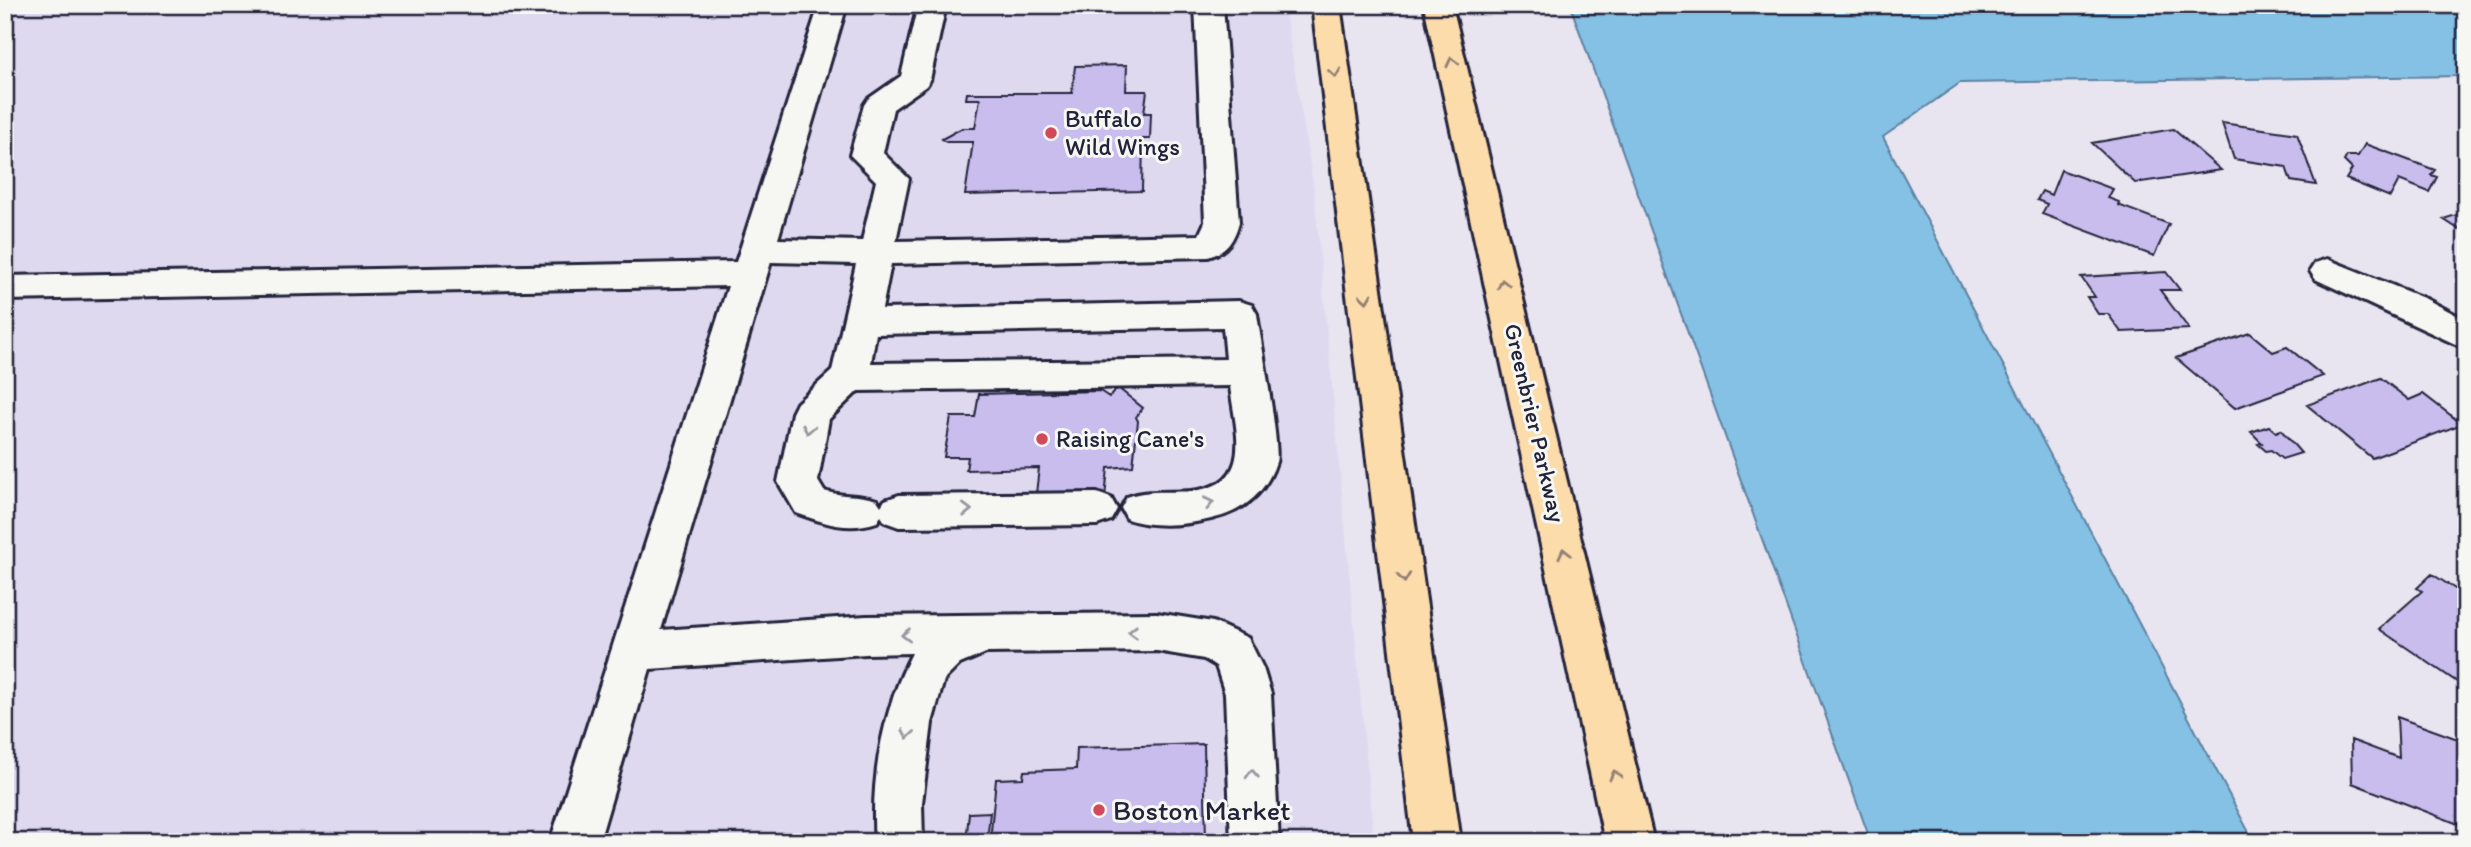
<svg xmlns="http://www.w3.org/2000/svg" width="2471" height="847" font-family="Itim,sans-serif">
	<style>
		.built { fill: #dfd9f0 }
		.water { fill: #84c1e4; stroke: #5d81a0; stroke-width: 2 }
		.building { fill: #c9bdee; stroke: #22223b; stroke-width: 2 }
		.lines { fill: none; stroke-linecap: round; stroke-linejoin: round }
		.minor-casing { stroke: #22223b; stroke-width: 6 }
		.major-casing { stroke: #22223b; stroke-width: 6 }
		.minor { fill: #f6f6f2; fill-rule: evenodd }
		.major { fill: #fddcac; fill-rule: evenodd }
		.oneway { stroke: #907f74 }
		.oneway2 { stroke: #9797a0 }
		.poi-dot { fill: #d1495b; stroke: #f6f6f2; stroke-width: 2.5 }
		.labels { text-anchor: middle; stroke-width: 6; stroke-linejoin: round; paint-order: stroke }
		.poi-label { font-size: 24px; fill: #22223b; stroke: #f6f6f2; text-anchor: start }
		.street-label { font-size: 24px; fill: #22223b; stroke: #f6f6f2 }
		.near-poi-label { font-size: 28px; fill: #22223b; stroke: #f6f6f2; text-anchor: start }
	</style>
	<rect width="100%" height="100%" fill="#e8e5f1"/>
	<filter id="ink" filterUnits="userSpaceOnUse"><feTurbulence type="fractalNoise" baseFrequency=".0143" numOctaves="2"/><feDisplacementMap in="SourceGraphic" scale="14" xChannelSelector="R" yChannelSelector="G"/><feConvolveMatrix kernelMatrix="1 2 1 2 8 2 1 2 1" color-interpolation-filters="sRGB"/></filter>
	<g filter="url(#ink)">
		<path class="built" d="M5 5H1284L1314 189 1374 842H5Z"/>
		<path class="water" d="M1570 5H2466V76L1960 83 1883 137 2254 842H1871Z"/>
		<path class="building" d="M1127 65 1126 91H1147L1144 113H1151L1150 139H1143L1142 191 965 195 973 142H946L942 139 962 128H975L980 99H966L967 93H1072L1075 66Z
			M2222 123 2297 134 2316 185 2291 181 2286 167 2234 159Z
			M2173 129 2221 170 2135 183 2092 143Z
			M2365 144 2435 170 2431 175 2437 177 2429 192 2399 180 2390 197 2346 179 2352 169 2344 161 2347 156H2358Z
			M2061 170 2113 189 2108 198 2119 202 2118 205 2169 224 2154 256 2042 214 2047 204 2037 200 2042 191 2051 195Z
			M2466 212V234L2443 219Z
			M2166 272 2180 290H2160L2189 329 2121 332 2108 314H2098L2087 297H2095L2081 277Z
			M2250 333 2273 352 2287 347 2323 376 2235 408 2176 358Z
			M2381 378 2409 400 2423 394 2462 424 2372 458 2307 405Z
			M1118 388 1143 408 1136 417 1138 421 1133 466 1108 468 1103 517 1033 519 1039 468 966 470 968 457H944L951 417H975L979 394 1100 391 1109 397Z
			M2269 426 2276 432 2281 430 2301 453 2282 459 2271 450 2266 451 2258 444 2262 443 2251 432Z
			M2432 574 2466 596V688L2379 629 2422 591 2417 588Z
			M2397 717 2466 742V827L2352 783 2351 740 2399 758Z
			M1204 744 1206 842H990L996 779 1023 778 1024 771 1076 769 1077 748Z
			M990 812 987 842H966L969 813Z"/>
		<g class="lines">
			<defs>
				<path id="minor" d="M819 5H847L778 239 862 241 876 181 850 155 864 105 868 99 901 76 918 5H946L930 80 926 86 893 109 883 153 909 179 896 241 1199 235 1205 222 1195 5H1223L1239 222C1234 240 1227 252 1208 257L891 264 882 309 1239 301 1252 305 1257 314C1260 336 1281 450 1276 462 1266 493 1243 512 1211 519 1185 525 1153 528 1127 519L1121 508 1127 497C1148 489 1170 493 1192 491 1256 484 1235 430 1230 386L858 391 829 419 818 481 824 491C842 497 860 494 877 500L881 506 885 500 899 495 1097 493 1111 498 1117 509 1111 520 1097 525 899 527 885 522 881 516 877 522C847 532 825 523 796 513L778 482 792 413 797 403 832 371 856 264 771 262 661 630 866 616 1157 613 1213 622 1248 638 1263 668 1271 694 1279 842H1231L1225 694 1216 666 1204 659 1157 651 986 653 960 664 944 680 932 723 922 803 923 842H875C870 779 883 709 912 653L866 654 650 669 599 842H550L728 286 5 300V276L736 262ZM1223 327 1226 359 871 363 876 334Z
					M2327 259 2426 299 2466 320V349L2315 279 2310 271 2315 263Z"/>
				<path id="major" d="M1312 5H1340L1461 842H1413Z
					M1424 5H1452L1654 842H1605Z"/>
			</defs>
			<use href="#minor" class="minor-casing"/>
			<use href="#major" class="major-casing"/>
			<use href="#minor" class="minor"/>
			<use href="#major" class="major"/>
		</g>
		<defs><path id="oneway-chevron" d="M-2-3.5L2.5 0L-2 3.5" fill="none" stroke-width="1.6" stroke-linecap="round" stroke-linejoin="round" transform="scale(1.75)"/></defs>
		<g class="oneway">
			<use href="#oneway-chevron" transform="translate(1452 62) rotate(-103)"/>
			<use href="#oneway-chevron" transform="translate(1335 73) rotate(82)"/>
			<use href="#oneway-chevron" transform="translate(1503 284) rotate(-103)"/>
			<use href="#oneway-chevron" transform="translate(1366 298) rotate(82)"/>
			<use href="#oneway-chevron" transform="translate(1564 553) rotate(-103)"/>
			<use href="#oneway-chevron" transform="translate(1404 578) rotate(83)"/>
			<use href="#oneway-chevron" transform="translate(1615 775) rotate(-103)"/>
		</g>
		<g class="oneway2">
			<use href="#oneway-chevron" transform="translate(808 429) rotate(101)"/>
			<use href="#oneway-chevron" transform="translate(1209 503) rotate(-12)"/>
			<use href="#oneway-chevron" transform="translate(967 510) rotate(-1)"/>
			<use href="#oneway-chevron" transform="translate(1133 632) rotate(179)"/>
			<use href="#oneway-chevron" transform="translate(906 635) rotate(179)"/>
			<use href="#oneway-chevron" transform="translate(908 734) rotate(99)"/>
			<use href="#oneway-chevron" transform="translate(1252 774) rotate(-93)"/>
		</g>
	</g>
	<g class="poi-dot">
		<circle cx="1051" cy="133" r="7"/>
		<circle cx="1042" cy="439" r="7"/>
		<circle cx="1099" cy="810" r="7"/>
	</g>
	<g class="labels">
		<g class="poi-label">
			<text x="1065" y="127">Buffalo<tspan x="1065" dy="28">Wild Wings</tspan></text>
			<text x="1056" y="447">Raising Cane's</text>
		</g>
		<g class="street-label">
			<text transform="translate(1535 423) rotate(77)" y="8">Greenbrier Parkway</text>
		</g>
		<g class="near-poi-label">
			<text x="1113" y="820">Boston Market</text>
		</g>
	</g>
	<rect width="2471" height="847" fill="none" stroke="#f6f6f2" stroke-width="28"/>
	<rect x="14" y="14" width="2443" height="819" fill="none" stroke="#22223b" stroke-width="2.5" filter="url(#ink)"/>
</svg>
